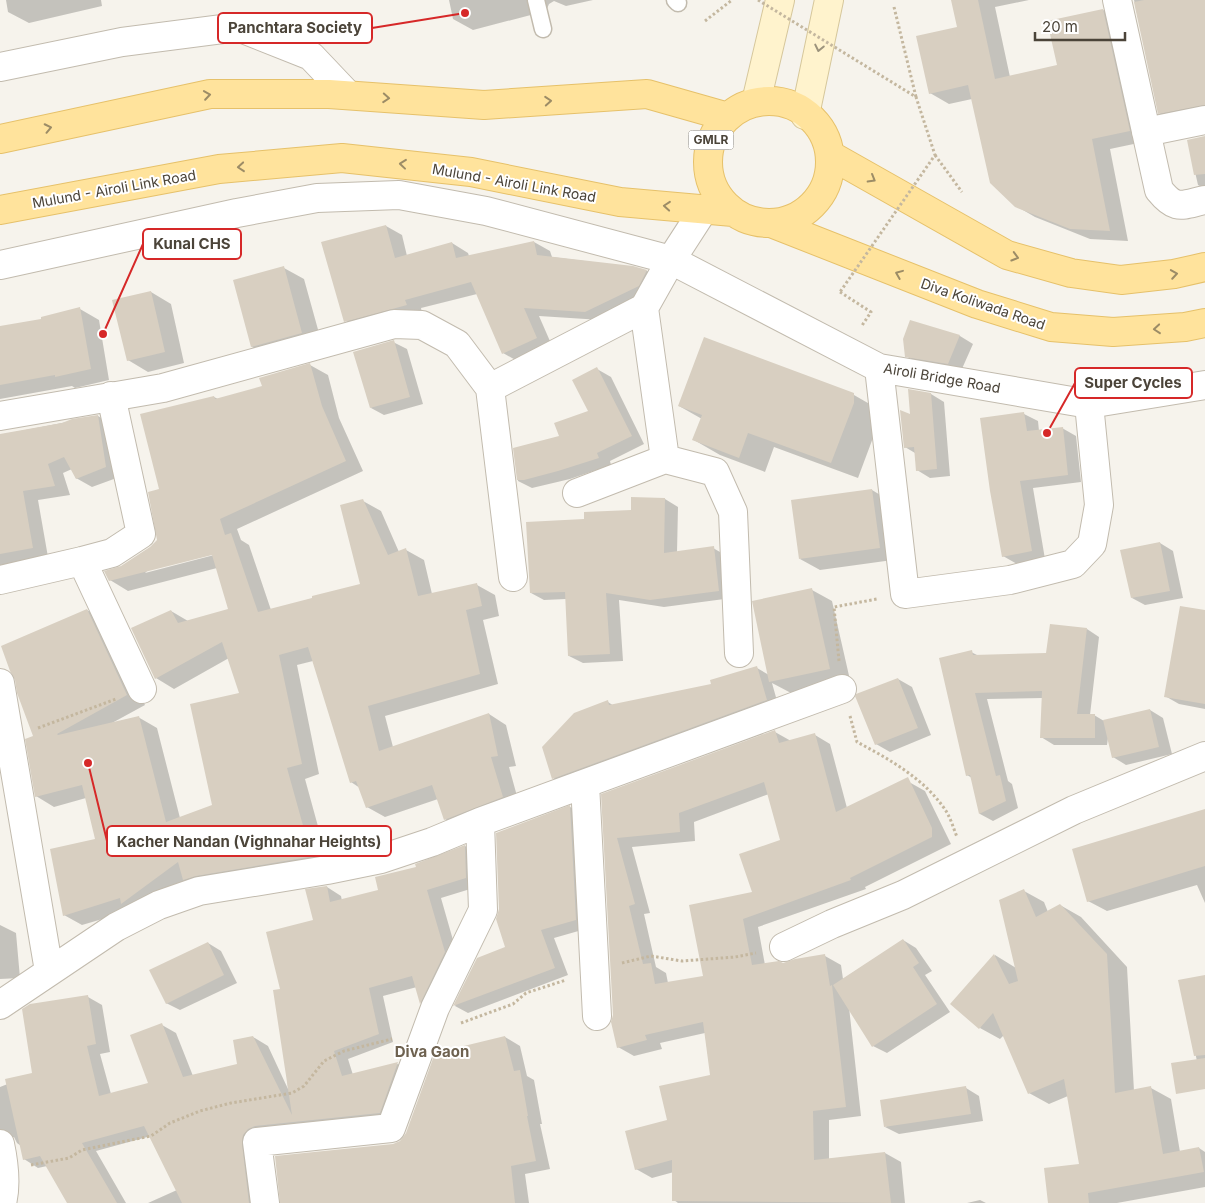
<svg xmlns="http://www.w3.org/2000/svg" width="1205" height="1203" font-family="Inter,sans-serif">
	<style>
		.shadow { fill: #0003; fill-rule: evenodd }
		.building { fill: #d8cfc1; fill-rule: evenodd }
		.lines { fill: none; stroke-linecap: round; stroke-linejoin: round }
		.service-casing { stroke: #c2bbae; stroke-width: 19 }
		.minor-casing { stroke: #c2bbae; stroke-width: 30 }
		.secondary-casing { stroke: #d6c79b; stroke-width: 30 }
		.primary-casing { stroke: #e6c16a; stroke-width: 30 }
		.path { stroke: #c4b79f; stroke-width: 3; stroke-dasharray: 2.5 2.5; stroke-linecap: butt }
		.service { stroke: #fff; stroke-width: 16 }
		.minor { stroke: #fff; stroke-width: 28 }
		.secondary { stroke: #fff3cd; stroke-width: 28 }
		.primary { stroke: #ffe39c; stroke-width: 28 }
		.path-bridge { stroke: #c4b79f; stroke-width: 3; stroke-dasharray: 2.5 2.5; stroke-linecap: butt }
		.oneway { stroke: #9c937c }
		.oneway2 { stroke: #9c8c66 }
		.labels { text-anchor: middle; stroke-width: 4; stroke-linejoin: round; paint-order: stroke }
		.shield { fill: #fff; stroke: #817c74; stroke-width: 1 }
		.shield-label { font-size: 12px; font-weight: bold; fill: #4b4439 }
		.street-label { font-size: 14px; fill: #4b4439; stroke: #fff }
		.neighbourhood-label { font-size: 15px; font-weight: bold; fill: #6e6250; stroke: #fff }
		.leader { fill: none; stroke: #d62828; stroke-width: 2 }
		.callout-dot { fill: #d62828; stroke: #fff; stroke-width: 2 }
		.callout { fill: #fff; stroke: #d62828; stroke-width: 2 }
		.callout-label { font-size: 15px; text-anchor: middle; font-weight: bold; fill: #4b4439 }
	</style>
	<rect width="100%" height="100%" fill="#f6f3ec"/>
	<path class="shadow" d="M6 0H101L102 6 29 23 8 12Z
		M449 0H593L566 6 554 1 549 4 546 11 473 30 453 19Z
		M952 0H1029L995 7 1010 77 1058 66 1103 10 1121 21 1148 141 1110 149 1128 241 1090 239 1035 217 1016 206 972 99 949 104 930 93 958 28Z
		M1134 0H1205V120L1180 125 1159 113Z
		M1205 137V189L1198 185 1188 141Z
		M386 226 402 235 407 256 452 243 468 253 469 256 534 242 550 251 552 257 632 267 647 271 663 280 601 320 539 316 553 348 519 362 503 353 477 294 421 308 422 313 362 330 346 321Z
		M284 268 304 279 322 344 272 358 252 347Z
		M151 292 171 304 184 363 148 372 128 360Z
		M80 309 99 320 109 380 75 388 72 386 0 399V328L43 320Z
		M911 322 960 336 973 344 961 371 920 364 906 356Z
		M393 342 407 349 423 404 384 415 371 408Z
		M310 365 328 375 339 418 363 471 237 529 241 540 249 545 271 610 361 585 363 501 381 511 399 552 406 550 424 560 432 594 477 585 495 595 499 616 483 620 498 684 385 716 393 747 489 714 506 725 516 766 509 767 520 807 463 830 445 819 438 799 385 817 367 807 360 788 351 782 313 661 297 665 319 774 305 779 319 830 332 838 338 865 202 889 186 880 140 914 133 910 82 925 64 915 97 840 86 798 54 807 36 796 35 737 87 610 105 621 145 705 112 723 138 717 157 728 180 818 214 806 241 693 229 658 174 689 156 678 171 611 188 621 229 610 217 568 128 591 110 580 121 567 150 548 158 541 160 490 214 397 218 399 263 387ZM217 552 218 554 145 573 148 570Z
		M597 369 611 377 644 444 610 461 611 465 570 479 532 488 518 481 514 449 561 437 589 412Z
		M931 394 944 402 950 476 930 478 917 470 915 453 905 447 912 416Z
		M854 395 880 410V419L858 478 774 447 765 472 720 455 694 440 702 419 679 406Z
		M1024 414 1038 421 1039 431 1062 428 1076 436 1081 482 1033 488 1045 559 1017 564 1003 556Z
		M98 416 113 425 122 476 92 487 76 478 72 469 63 473 70 495 38 500 48 557 0 565V435Z
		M872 490 892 502 900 559 820 570 800 559Z
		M665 499 678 507 677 553 713 548 727 556 732 598 664 607 619 600 623 661 583 663 569 656 566 599 544 600 531 593 585 521 632 511Z
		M1160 543 1173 551 1183 598 1145 605 1132 598Z
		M812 590 832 601 850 680 791 693 772 683 779 708 566 786 553 778 608 702 614 706 713 685 757 668 769 675Z
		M1205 611V709L1179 704 1165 696Z
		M1087 629 1099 637 1090 715H1094L1104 721 1150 710 1163 718 1172 754 1126 765 1113 757 1108 738 1107 745H1054L1041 737 1043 698 987 699 1008 781 1012 784 1018 808 993 821 980 814 972 778 967 775 971 652 979 656 1048 654Z
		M898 679 912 687 931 735 890 752 876 744Z
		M775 732 791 741 815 735 830 744 847 808 909 782 925 791 951 844 865 887 866 889 758 927 765 965 783 964 825 956 841 965 843 979 903 940 916 948 932 971 925 975 950 1012 887 1053 873 1046 849 1007 861 1116 829 1120V1159L885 1153 901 1162 905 1203H678L674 1200V1172L652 1178 636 1169 669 1121 711 1076 705 1033 660 1043 662 1049 634 1056 618 1047 614 1015 602 795ZM769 794 781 841 754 893 705 978 668 983 666 973 656 967 644 914 650 913 632 847 695 841 694 822Z
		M570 807 584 814 589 928 554 938 568 975 468 1013 455 1006 478 959 506 948 500 910 497 834Z
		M1205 811V903L1197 885 1107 911 1088 901Z
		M465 846 479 855 480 886 441 898 459 961 435 1011 421 1003 417 987 383 996 393 1042 348 1059 353 1075 398 1064 412 1072 394 1121 270 1134 262 1203H148L177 1190 151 1136 96 1151 126 1203H69L47 1166 38 1168 24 1159 21 1146 17 1143 14 1137 4 1141 0 1147V1087L33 1074 88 997 102 1005 110 1052 100 1054 111 1094 150 1084 162 1025 176 1033 193 1076 239 1065 253 1037 268 1046 288 1089 281 990 314 921 327 887 341 896 342 901 380 891 417 867Z
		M1024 891 1044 902 1048 912 1060 905 1081 917 1127 967 1134 1091 1151 1088 1171 1099 1180 1152 1199 1148 1205 1152V1187L1117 1203H1049L1080 1165 1068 1096 1049 1104 1029 1093 1004 1035 1000 1039 980 1028 995 955 1016 968Z
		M0 925 16 933 20 978 0 979Z
		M208 943 221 951 237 983 180 1010 166 1003Z
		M1205 976V1070L1198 1066 1180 981Z
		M505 1037 520 1046 527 1076 534 1080 542 1124H540L550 1169 525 1174 529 1203H281L401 1142Z
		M966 1088 979 1096 983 1121 899 1134 885 1127Z
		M980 1200 986 1203H967Z"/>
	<path class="building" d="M951 0H978L995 79 1057 65 1047 21 1103 9 1130 131 1092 139 1110 231 1070 229 1015 207 990 183 968 85 929 94 916 36 957 27Z
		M1144 0H1205V105L1158 114 1134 2Z
		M1205 136V174L1194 175 1187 140Z
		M386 225 395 258 452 242 456 258 534 241 537 255 633 266 647 270 639 286 585 312 524 308 537 338 502 354 471 282 405 300 407 305 344 322 321 242Z
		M284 266 302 333 251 347 233 280Z
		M151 291 165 352 127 361 112 300Z
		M80 307 91 369 55 377V375L0 385V326L41 319V317Z
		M910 320 960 335 948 364 905 357 903 339Z
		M704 337 854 393V403L831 463 748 433 739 458 692 440 702 415 678 406Z
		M394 340 410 397 370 408 353 352Z
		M310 363 322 406 346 461 220 519 225 535 231 533 258 612 312 598V596L360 584 340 505 363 499 388 555 406 548 418 596 477 583 482 606 466 610 480 674 368 706 379 751 489 713 498 756 491 757 503 797 444 820 432 785 366 808 356 781 350 783 308 647 279 655 302 764 287 768 304 829 315 826 321 855 196 876 183 880 178 862 121 904 120 898 63 916 50 849 95 839 82 785 35 797 25 739 33 736 17 693 15 680 10 671 1 646 87 609 127 695 57 734 58 735 139 716 166 822 212 805 190 704 239 693 222 642 155 679 131 628 171 610 178 623 228 609 212 555 109 581 104 571 121 566 150 547 157 540 148 492 159 489 140 414 214 396 215 399 262 386 259 378Z
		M597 367 632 436 597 453 599 458 558 471 524 480H517L513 448 559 436 554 423 588 411 572 380Z
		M908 389 931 393 937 469 916 471 914 447 904 448 900 410 910 414Z
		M1024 412 1027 431 1063 427 1068 475 1020 481 1032 551 1002 557 990 491 980 418Z
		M98 415 106 467 76 479 64 457 48 464 55 486 23 491 33 548 0 554V434L62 423 72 419Z
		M872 489 880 548 799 559 791 500Z
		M631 497 665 498 664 553 714 546 719 591 650 600 606 593 610 654 568 656 565 592 530 593 526 522 584 519V512L631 510Z
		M1160 542 1170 591 1131 598 1120 550Z
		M812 588 830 669 769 682 752 601Z
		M1180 606 1205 610V704L1164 697Z
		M1050 624 1087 628 1077 714H1095V738H1040L1042 691 975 693 996 776 1000 775 1006 801 979 814 970 775 966 776 939 658 972 650 973 655 1046 653Z
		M757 666 767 700 552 779 542 747 574 713 608 700 609 705 711 684 710 680Z
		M898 678 918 728 875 745 855 696 856 694Z
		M1150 709 1159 747 1112 758 1103 720Z
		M775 730 779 743 815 733 836 812 908 777 932 828V837L850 878 851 880 743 919 752 965 779 961 783 963 795 959 825 954 830 986 832 985 846 1107 813 1111 814 1160 885 1152 891 1203 672 1201V1160L635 1170 625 1131 667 1120 659 1086 710 1075 703 1022 645 1035 647 1040 617 1048 611 1022 613 1015 601 794ZM764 782 780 840 739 854 752 892 689 905 703 976 655 984 651 963 643 964 629 906 635 904 617 838 680 832 679 813Z
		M570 805 576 920 541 930 555 968 453 1006 477 958 505 947 496 919 499 909 496 833Z
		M1205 809V866L1087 902 1072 849Z
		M465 845 466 878 427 890 445 952 420 1004 412 976 369 988 379 1034 334 1051 342 1076 398 1062 380 1113 255 1126 248 1129 243 1135 242 1144 249 1203H182L144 1126 82 1143 117 1203H67L40 1156 23 1160 5 1079 32 1073 22 1009 30 1004 88 995 96 1044 87 1046 99 1096 148 1083 130 1035 162 1023 183 1077 237 1064 233 1040 253 1036 292 1115 273 990 280 989 266 932 313 920 305 889 327 886 330 902 378 890 375 877 416 867 415 864Z
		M1024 889 1036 917 1060 904 1107 954 1115 1093 1151 1086 1163 1154 1199 1147 1204 1172 1088 1193 1089 1203H1048L1044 1168 1079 1164 1064 1079 1028 1094 993 1013 979 1029 950 1004 994 954 1009 984 1018 981 999 900Z
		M903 939 919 963 913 967 937 1004 872 1047 833 985Z
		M208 942 224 975 166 1004 149 970Z
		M1205 975V1055L1194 1056 1178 980Z
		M505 1036 514 1071 520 1070 528 1116H527L536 1161 511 1166 515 1203H280L275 1156 393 1144 400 1141 406 1133 435 1053Z
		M1205 1058V1089L1176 1094 1171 1063Z
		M966 1086 971 1114 884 1127 880 1100Z"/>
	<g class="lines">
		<defs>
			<path id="service" d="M536 0 543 29
				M675 0 678 3"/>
			<path id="minor" d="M1117 0 1159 190C1176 211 1181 205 1205 200
				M0 67 122 42 238 27 311 56 348 95
				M1146 132 1205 120
				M0 265 237 213 317 198 399 195 486 211 671 260 704 209
				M879 368 905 594 1010 580 1073 564 1092 544 1099 505 1089 404
				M490 388 513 577
				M0 416 163 388 394 324 422 325 457 344 490 388 644 308 671 260 879 368 1089 404 1205 385
				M665 459 715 472 733 512 739 653
				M577 493 665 459 644 308
				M82 561 142 689
				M0 580 82 561 112 553 141 534 111 396
				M0 683 49 971
				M585 784 597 1016
				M784 947 832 924 903 895 1074 810 1205 756
				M0 1005 116 927 159 905 199 891 327 870 381 859 432 842 480 822 842 689
				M0 1144C4 1163 7 1184 2 1203
				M265 1203 257 1142 391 1128 435 1008 483 910 480 822"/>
			<path id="secondary" d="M756 102 780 0
				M805 115 829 0"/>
			<path id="primary" d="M708 162a61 61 0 1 1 122 0a61 61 0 1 1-122 0Z
				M0 139 210 94H329L484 105 647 94 728 117
				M830 155 1007 255 1071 273 1121 280 1174 274 1205 267
				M0 210 219 169 342 158 471 172 620 202 733 212
				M771 223 977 304 1051 327 1113 332 1185 327 1205 323"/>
		</defs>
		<use href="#service" class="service-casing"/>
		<use href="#minor" class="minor-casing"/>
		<use href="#secondary" class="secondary-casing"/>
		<use href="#primary" class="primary-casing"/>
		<path class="path" d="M894 7 916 97
			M705 21 732 0
			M935 155 962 192
			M840 292 871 312 861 327
			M839 661 834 607 877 599
			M850 716 857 742C889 759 923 778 944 808 950 816 953 827 957 837
			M38 728 116 699
			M622 963 651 956 682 961 735 957 756 953
			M461 1023 513 1004 526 993 566 980
			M31 1165 69 1158 82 1150 151 1136 170 1123 200 1111 231 1103 292 1093 304 1086 324 1061 344 1051 392 1039"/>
		<use href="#service" class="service"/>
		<use href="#minor" class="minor"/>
		<use href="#secondary" class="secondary"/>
		<use href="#primary" class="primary"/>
		<path class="path-bridge" d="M758 0 916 97 935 155 840 292"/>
	</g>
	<defs><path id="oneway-chevron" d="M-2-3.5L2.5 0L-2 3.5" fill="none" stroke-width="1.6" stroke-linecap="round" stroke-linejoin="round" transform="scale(1.25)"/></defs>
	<use class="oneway" href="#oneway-chevron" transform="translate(819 48) rotate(102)"/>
	<g class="oneway2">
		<use href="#oneway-chevron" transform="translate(207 95) rotate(-8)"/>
		<use href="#oneway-chevron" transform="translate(386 98) rotate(4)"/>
		<use href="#oneway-chevron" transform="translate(548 101) rotate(-4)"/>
		<use href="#oneway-chevron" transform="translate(48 128) rotate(-12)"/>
		<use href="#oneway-chevron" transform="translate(403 164) rotate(-174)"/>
		<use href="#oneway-chevron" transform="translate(241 167) rotate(175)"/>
		<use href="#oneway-chevron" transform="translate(872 179) rotate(30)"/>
		<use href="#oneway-chevron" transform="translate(667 206) rotate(-175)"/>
		<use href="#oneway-chevron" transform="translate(1015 257) rotate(16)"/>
		<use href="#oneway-chevron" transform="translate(899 274) rotate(-158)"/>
		<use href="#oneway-chevron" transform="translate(1174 274) rotate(-9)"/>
		<use href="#oneway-chevron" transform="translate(1157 329) rotate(175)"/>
	</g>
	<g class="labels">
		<rect class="shield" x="688.5" y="130.5" width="45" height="19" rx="4"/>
		<g class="shield-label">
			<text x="711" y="144">GMLR</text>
		</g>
		<g class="street-label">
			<text transform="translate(514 183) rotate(10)" y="5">Mulund - Airoli Link Road</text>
			<text transform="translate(114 189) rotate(-10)" y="5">Mulund - Airoli Link Road</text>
			<text transform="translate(983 304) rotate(19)" y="5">Diva Koliwada Road</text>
			<text transform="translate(942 378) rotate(10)" y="5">Airoli Bridge Road</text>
		</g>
		<g class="neighbourhood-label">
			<text x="432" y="1057">Diva Gaon</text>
		</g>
	</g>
	<path class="leader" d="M465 13L372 28M103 334L143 244M1047 433L1075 383M88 763L107 841"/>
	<g class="callout-dot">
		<circle cx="465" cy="13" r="5"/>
		<circle cx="103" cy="334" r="5"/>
		<circle cx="1047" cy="433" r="5"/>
		<circle cx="88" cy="763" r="5"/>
	</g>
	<g class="callout">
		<rect x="218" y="13" width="154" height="30" rx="5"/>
		<rect x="143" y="229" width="98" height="30" rx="5"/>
		<rect x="1075" y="368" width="117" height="30" rx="5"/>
		<rect x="107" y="826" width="284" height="30" rx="5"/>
	</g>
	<g class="callout-label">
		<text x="295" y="33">Panchtara Society</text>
		<text x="192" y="249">Kunal CHS</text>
		<text x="1133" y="388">Super Cycles</text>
		<text x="249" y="847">Kacher Nandan (Vighnahar Heights)</text>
	</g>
	<path d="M1035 32v8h90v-8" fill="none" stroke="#4b4439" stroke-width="2.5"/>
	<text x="1042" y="32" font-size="15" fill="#4b4439" stroke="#ffffff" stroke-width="4" paint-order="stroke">20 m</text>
</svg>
